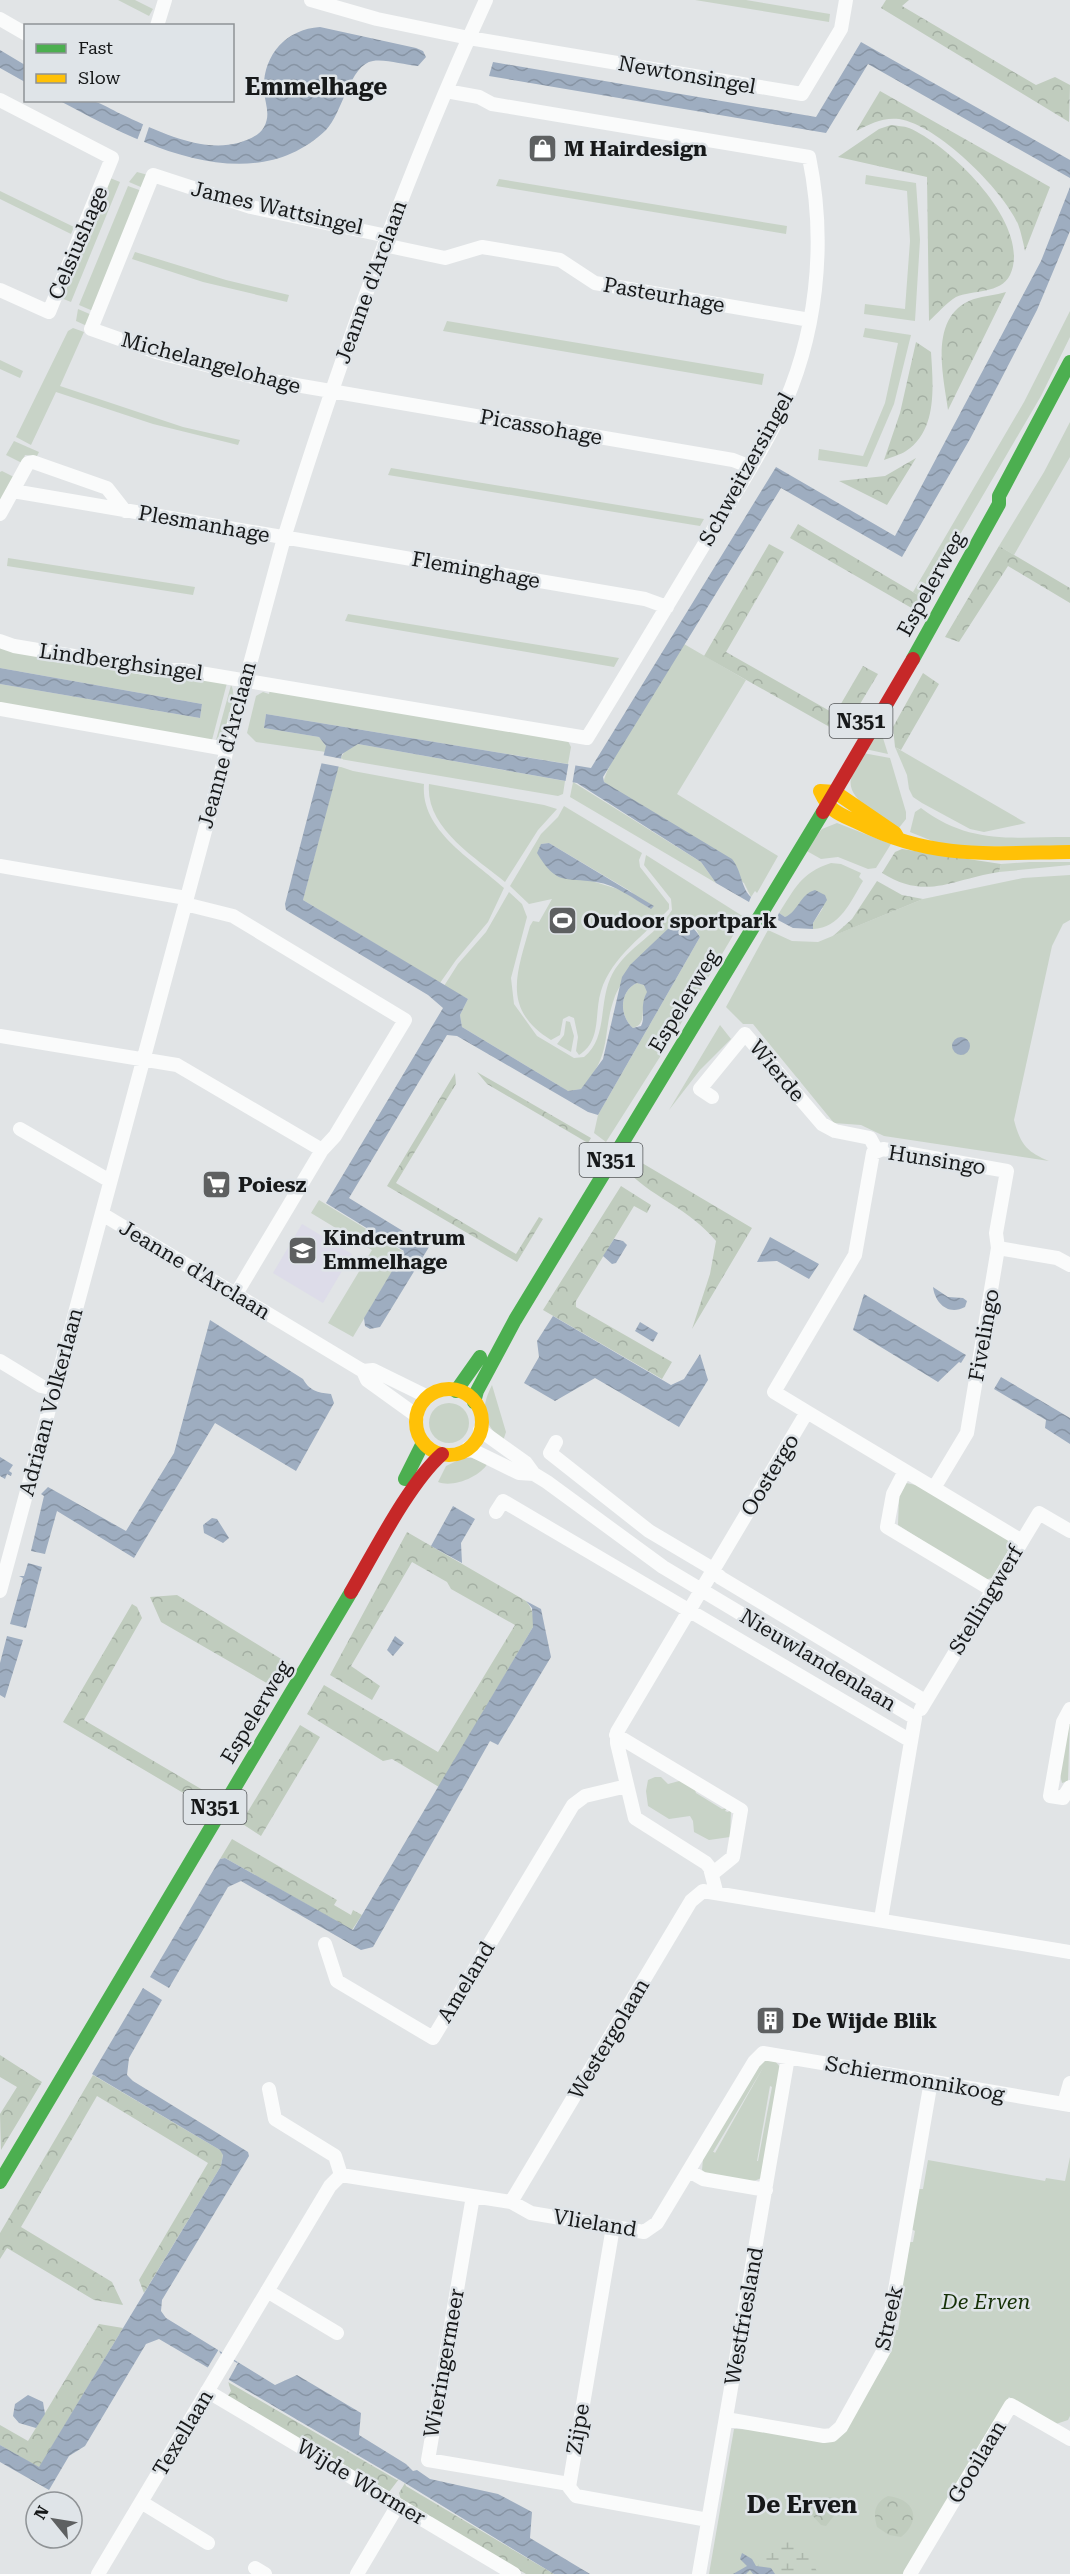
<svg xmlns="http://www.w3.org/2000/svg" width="1070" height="2574" font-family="'Roboto Serif',serif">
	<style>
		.education { fill: #dddce9 }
		.green { fill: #c8d3c7; fill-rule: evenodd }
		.forest { fill: url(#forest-crowns) }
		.wetland { fill: url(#wetland-marsh) }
		.water { fill: url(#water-waves); fill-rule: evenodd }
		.pier { fill: #e1e4e6 }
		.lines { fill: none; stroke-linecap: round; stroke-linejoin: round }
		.street { stroke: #fafbfb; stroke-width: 14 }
		.fast { stroke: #4caf50; stroke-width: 14 }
		.slow { stroke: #ffc107; stroke-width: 14 }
		.jam { stroke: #c62828; stroke-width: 14 }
		.labels { text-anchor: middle; stroke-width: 5; stroke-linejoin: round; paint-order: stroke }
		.shield { fill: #dfe4e8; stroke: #535658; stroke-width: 1.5 }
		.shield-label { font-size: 20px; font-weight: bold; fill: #17191a }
		.street-label { font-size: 21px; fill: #17191a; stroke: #dfe4e8 }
		.poi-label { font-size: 21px; font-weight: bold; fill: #17191a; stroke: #dfe4e8; text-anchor: start }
		.park-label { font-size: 21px; font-style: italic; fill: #163107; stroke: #dfe4e8 }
		.quarter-label { font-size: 24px; font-weight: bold; fill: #17191a; stroke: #dfe4e8 }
	</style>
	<defs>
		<pattern id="forest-crowns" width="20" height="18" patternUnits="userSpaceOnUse" patternTransform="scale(1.5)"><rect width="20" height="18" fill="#c0ccbe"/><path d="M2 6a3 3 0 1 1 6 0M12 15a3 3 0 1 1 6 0" fill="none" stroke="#a4afa3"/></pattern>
		<pattern id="wetland-marsh" width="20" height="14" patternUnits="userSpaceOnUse" patternTransform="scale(1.5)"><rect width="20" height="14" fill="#c8d3c7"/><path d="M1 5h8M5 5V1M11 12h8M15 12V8" fill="none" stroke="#abb5aa"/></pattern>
		<pattern id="water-waves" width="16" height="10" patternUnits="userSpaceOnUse" patternTransform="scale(1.5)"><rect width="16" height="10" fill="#9eadc0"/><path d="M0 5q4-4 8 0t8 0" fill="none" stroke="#8794a4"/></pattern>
	</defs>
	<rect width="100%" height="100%" fill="#e1e4e6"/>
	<path class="education" d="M302 1224 352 1254 323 1303 273 1273Z"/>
	<path class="green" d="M118 0H135L153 9 149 16Z
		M695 0H746L830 14 829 22Z
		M137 172 148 175 143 188 129 182Z
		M866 175 916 183 920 240 915 321 864 314 865 304 905 309 910 241 907 191 865 184Z
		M110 178 120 182 71 302 61 298 80 261 78 260Z
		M499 179 787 226 786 234 496 186Z
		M128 186 142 191 93 311 79 305Z
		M0 191 74 227 71 234 0 199Z
		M135 252 226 280 289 295 287 302 203 282 132 259Z
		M78 309 92 315 87 326 76 321Z
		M1070 311V337L1041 396 923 598 913 592 1024 402Z
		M447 321 764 374 762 385 443 331Z
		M73 328 84 332 60 386 183 427 240 440 238 445 153 424 56 392 31 445 16 437 68 331Z
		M865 328 911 335 894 404 867 467 818 460 819 449 863 456 885 403 898 343 863 337Z
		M0 360 23 371 20 378 0 369Z
		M1070 422V457L1014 555 999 546 1044 472Z
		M14 441 39 452 37 456 25 455 22 463 6 455Z
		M391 468 704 519 700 526 388 475Z
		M2 471 14 477 0 503V472Z
		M8 558 195 587 193 595 7 566Z
		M348 614 619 658 614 667 345 621Z
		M684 644 746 680 677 794 778 856 757 893 755 891 751 897 744 883 604 782C602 769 673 664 684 644Z
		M0 647 227 683 212 740 0 704V684L200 718 202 704 0 668Z
		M231 685C238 695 227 733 216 740Z
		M270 689 568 741 571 747 568 764 266 714 264 728 319 737 326 746V752L256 742 247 733 256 696 263 692 269 694Z
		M884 726 883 738 888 754 865 749Z
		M358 744 565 781 563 794 558 796 340 759 346 749Z
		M895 747 1026 823 984 832 970 829 922 803 913 797 909 789 907 775Z
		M863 753 890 758 906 812V819L898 829C884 819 846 800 851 779 853 770 860 761 863 753Z
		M338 766 353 771 424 784C420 831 474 860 504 888L488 922 456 960 440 983 303 900Z
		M573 782 701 862 716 883 570 797Z
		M429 784 544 805 557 809 538 830 505 882C476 858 425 828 429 784Z
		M564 806 642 853 639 860 640 867 669 904V909C645 935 612 956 601 991 594 1013 602 1041 579 1055L576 1051 578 1037 574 1018 569 1016 563 1019 560 1035 551 1040C501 1009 517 973 530 926L533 921 539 922 552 899 529 904 510 886 541 834 558 817ZM549 843 630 891 651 909 621 890 595 882 541 844Z
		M921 808C970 845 1012 837 1070 837V846H945L910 832 915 812Z
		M837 823 891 844 876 868 868 869 838 857 821 859 805 850 822 829Z
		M646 855 744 917 677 1030 606 1142 594 1133 598 1115 700 937 696 929 673 924C658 939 622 978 615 996 601 1034 614 1053 581 1089L568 1091 462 1027 460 1015 468 999 444 986 458 964 486 932 509 892 522 904 527 917 511 978 514 1004 537 1036 574 1058 584 1057C607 1039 599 1005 610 979 622 950 655 937 672 910L671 899 644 865Z
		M1030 862H1070V865L999 872 1001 864Z
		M831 863 841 864 861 873 859 877 863 881C851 901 840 928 813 929V923L823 908 785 917 779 913C795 889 800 873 831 863Z
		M1070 875V920L1063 924 1052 946 1014 1120C1020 1143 1026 1152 1049 1161L884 1136 861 1125 834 1123 753 1024H743L726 1007 768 930 792 941 818 942 923 899 1023 878Z
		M637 983 644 985 648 992C638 1009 649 1023 633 1028 619 1016 619 991 637 983Z
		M566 1021 570 1022 574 1036 571 1052 557 1044 564 1035Z
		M720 1025 731 1039 700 1070 669 1110Z
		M319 1200 404 1252 353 1337 328 1323 372 1250 311 1213Z
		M492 1385 506 1432 503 1441C482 1422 480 1409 492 1385Z
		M429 1423a20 20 0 1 1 40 0a20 20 0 1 1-40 0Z
		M463 1458H472L488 1463C480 1477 453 1488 438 1482L446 1466Z
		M906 1483 916 1485 1008 1539C1013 1552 998 1567 992 1578L984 1580 898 1525 899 1497Z
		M1070 1718 1068 1781 1062 1783 1060 1775Z
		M655 1777H661L668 1784 683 1780 694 1787 696 1793 722 1809 727 1808 725 1811 728 1812 731 1809 730 1837 709 1840 694 1832 693 1821 690 1816 669 1819 648 1806 646 1791 648 1780Z
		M766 2060 775 2061 780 2067 761 2178C749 2186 712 2179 702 2170L703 2159 759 2064ZM764 2066 715 2153 714 2152H713ZM770 2086 772 2087 758 2161H757Z
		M1070 2157V2416L1068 2420 1056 2424 1009 2397 903 2574H709L734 2429 844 2432 887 2359 894 2330H898L901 2310 898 2309 910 2242H913L915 2231 911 2229 919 2189H923L928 2160 1045 2181 1046 2178 1065 2181Z"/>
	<path class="forest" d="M886 0H909L902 6 1036 85 1055 77 1070 85 1069 122 881 8Z
		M880 91 1050 187 1025 251C1023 242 1021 232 1018 224 1002 189 938 125 899 119 883 117 870 124 856 131Z
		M891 125C897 126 904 126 909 128 951 146 1033 226 1010 275 1001 294 972 290 956 297 947 302 937 314 929 321L927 177 838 157 879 129Z
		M1006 292 948 410C943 374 928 315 974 299 984 296 996 295 1006 292Z
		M916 342 931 352C933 385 938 430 906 451 900 455 891 457 884 460L900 413Z
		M916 458 887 505 839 481 885 476Z
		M798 524 923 598 915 610 790 538Z
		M769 544 784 552 726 652 835 714 863 666 878 674 842 734 704 656Z
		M999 546 1070 588V603L1008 566 959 642 945 637Z
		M923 673 939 684 901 750 895 747 893 727Z
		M902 849 1001 864 999 872C952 879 927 901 882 873L895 852Z
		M877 881 902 895 923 899 833 936 852 919Z
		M477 1072 591 1138 588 1143 487 1084Z
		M455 1073 456 1084 396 1183 516 1254 539 1217 543 1219 517 1262 387 1186Z
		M637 1160 752 1228 692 1329 710 1274 716 1241C688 1208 657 1200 629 1173Z
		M621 1186 651 1205 647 1213 634 1206 576 1301V1307L672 1362 662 1379 543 1310Z
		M407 1532 526 1601C533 1609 534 1617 533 1627L439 1787 392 1759 383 1761 307 1714 324 1685 438 1752 515 1625 451 1589 447 1582 412 1562 351 1666 380 1686 372 1700 330 1675Z
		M177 1595 291 1665 277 1689 161 1622 150 1597Z
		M132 1604 137 1607 142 1618 84 1720 213 1796 207 1807 63 1722Z
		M300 1725 320 1737 261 1836 241 1823Z
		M232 1839 337 1900 334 1905 351 1915 353 1910 362 1915 352 1930 225 1858 220 1859Z
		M0 2055 42 2082 1 2150 0 2114 17 2087 0 2077Z
		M93 2075 220 2150 223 2154 221 2166 144 2293 139 2280 208 2163 97 2096 21 2227 112 2282 123 2305 94 2300 7 2248 0 2259V2233Z
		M99 2324 123 2328 39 2468 0 2445V2425L28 2441Z
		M228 2382 397 2480 399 2479 389 2492 227 2397 231 2391Z
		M405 2483 406 2486 554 2574H526L401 2500 399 2493Z
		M888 2496C915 2499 922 2520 901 2537L889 2535 877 2527C873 2513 874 2503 888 2496Z
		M827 2497 843 2499V2504L826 2526 821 2525 812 2515 816 2506Z"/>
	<path class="wetland" d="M779 2539 782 2543 795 2541 810 2556 818 2574H775L771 2568 757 2567 772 2544Z"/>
	<path class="water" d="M320 27 416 48 423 51 426 57 418 66C404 65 386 59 373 61 350 64 342 114 326 130 250 203 135 141 60 101 70 101 82 98 92 101 102 103 112 110 121 114 155 130 200 153 238 143 248 140 259 136 264 127 271 114 265 104 264 91 262 57 285 29 320 27Z
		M861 42 1070 160V178L868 64 826 133 489 76 493 62 816 117Z
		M0 50 25 65V82L0 68Z
		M1070 187V231L1037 310 970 439 902 557 781 488 603 777 604 782 732 859C742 871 741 888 751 897L749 902 716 883 701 862 577 783 358 744 342 754 303 900 468 999 460 1015 462 1027 568 1091 581 1089 603 1059 622 977 630 965 673 924C685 921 694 926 700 937L598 1115 588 1112 457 1036 447 1035 349 1198 429 1247 380 1327 370 1329 365 1326 364 1318 404 1251 326 1203 443 1008 428 995 286 910 285 904 326 746 319 737 264 728 266 714 591 768 776 467 895 536 1041 261ZM637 983 644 985 647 992C639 1007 646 1017 641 1026L633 1028C619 1016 619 991 637 983Z
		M0 668 202 704 200 718 0 684Z
		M549 843 654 906 651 909C633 899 617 885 596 882 564 877 557 886 537 853L541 844Z
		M815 890 825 895 827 900 813 923V929L793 928 776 919 779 913 785 917C798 912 800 894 815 890Z
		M952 1046a9 9 0 1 1 18 0a9 9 0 1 1-18 0Z
		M770 1237 819 1264 809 1279 777 1261 757 1262Z
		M614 1239 623 1241 627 1245 616 1263 612 1264 603 1256Z
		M933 1287 948 1297 963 1298 967 1301 965 1307C948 1316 935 1303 933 1287Z
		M864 1294 966 1355 961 1363 959 1362 938 1382 853 1330Z
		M553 1316 671 1385 684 1379 700 1354 708 1380 679 1427 595 1378 555 1401 524 1383 539 1357 537 1341Z
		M210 1320 303 1379C310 1392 321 1393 331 1394L334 1403 296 1471 215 1423 134 1558 57 1511 45 1554 31 1551 44 1496 41 1494 48 1487 126 1531 174 1453Z
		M640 1322 658 1333 653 1342 635 1331Z
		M1001 1377 1070 1418V1444L1045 1428 1046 1420 994 1389Z
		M0 1457 13 1465 9 1471 12 1473 11 1476 7 1474 5 1479 0 1476Z
		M453 1506 475 1519 461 1543 462 1563 431 1546Z
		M212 1518 217 1519 229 1538 223 1543 204 1533 203 1525Z
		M28 1563 42 1567 26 1628 10 1624 23 1578 19 1576H24Z
		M526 1601 541 1609 551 1657 498 1745 490 1741 373 1947 361 1950 241 1881 228 1887 169 1988 150 1977 220 1859 225 1858 353 1930 533 1627 532 1608Z
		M7 1636 23 1640 5 1698 0 1695V1663Z
		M395 1636 404 1643 393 1656 387 1650Z
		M143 1988 162 2000 129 2058 127 2075 133 2081 248 2152 249 2156 162 2300 161 2311 166 2318 275 2385 297 2375 361 2413 359 2435 406 2464 413 2471 417 2470 430 2479 498 2494 532 2512 530 2538 590 2574H554L400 2480 159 2339 146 2344 85 2446 69 2456 49 2490 0 2462V2445L39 2467 221 2166 223 2155 220 2150 92 2074Z
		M28 2395 43 2402 45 2414 36 2428 19 2423 13 2416 15 2404Z
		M742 2553 752 2559 756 2566 771 2568 775 2574H753L750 2570 746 2574H733L747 2566 740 2559Z"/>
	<path class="pier" d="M144 122 150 124 143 145 136 143Z
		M322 755 343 759 341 767 320 763Z
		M569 761 576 762 572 785 565 784Z
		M219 2349 220 2353 237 2363 239 2361 228 2381 229 2386 227 2381 208 2370 205 2372Z"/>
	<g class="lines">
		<path class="street" d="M311 0 377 19 469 38 802 94 841 29 846 0
			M0 19 26 34
			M157 26 165 0
			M0 100 112 158 49 312 0 290
			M387 236 251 207 153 175 91 329 156 352 261 379 733 460 751 467
			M384 245 445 258 482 247 560 260 595 283 810 320
			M13 491 645 599 667 607
			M0 514 28 463 33 462 107 488 125 511
			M0 641 14 646 157 670H182L587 738C626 675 664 611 702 548 728 505 756 463 778 418 817 338 827 244 809 157L492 104 479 97 446 91
			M0 709 226 749
			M0 866 186 898
			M185 904 233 916 405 1020 335 1136 322 1150
			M0 1036 177 1065 322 1150 236 1294
			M712 1097 700 1089 745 1034 822 1124 835 1131 870 1138 877 1151
			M20 1129 110 1181
			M102 1214 363 1371 367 1380 417 1416
			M998 1248 1057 1258 1070 1265
			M0 1361 41 1386 55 1389
			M363 1371 373 1370 428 1397
			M807 1412 1022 1541
			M480 1430 526 1463 534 1474
			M556 1442 550 1453 649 1531 708 1566 721 1578 925 1701
			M468 1448 519 1473 534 1474 547 1482 663 1567 915 1718 881 1919
			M905 1471 893 1494 887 1527 992 1590
			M496 1512 503 1501 911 1741
			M0 1591 284 538C341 355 406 174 486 0
			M921 1709 1039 1513 1070 1531
			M1070 1709 1063 1722 1050 1796 1063 1798 1070 1787
			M616 1735 741 1810 733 1857 712 1874
			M716 1891 710 1868 706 1863 635 1818 617 1743V1732L807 1412 774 1392 855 1255 873 1153 883 1149 1007 1171 996 1233 998 1248 967 1433 934 1488
			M325 1944 337 1981 433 2038 573 1805 585 1796 627 1786
			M269 2089 275 2119 335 2156 341 2175
			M1064 2104 1070 2083
			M689 2171 703 2179 766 2190
			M473 2196 428 2460 569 2484
			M511 2202 691 1901 703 1891 1070 1952
			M613 2227 569 2487 576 2496 708 2520
			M267 2291 337 2333
			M207 2391 514 2574
			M726 2419 824 2436 832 2435 841 2427 885 2348 931 2081
			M141 2502 208 2543
			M255 2568 265 2574
			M98 2574 330 2186 341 2175 511 2202 531 2213 644 2232 657 2223 754 2062 763 2053 1070 2105
			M357 2574 398 2505
			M699 2574 788 2057
			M910 2574 1011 2405 1070 2439"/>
		<path class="fast" d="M913 659 999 504V496L1070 362
			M456 1391 480 1357
			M474 1402 477 1391 515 1320 823 812
			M405 1479 423 1443
			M0 2182 351 1592"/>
		<path class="slow" d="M898 838 895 833 835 792 820 791C830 813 840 814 861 824 933 860 992 853 1070 852
			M416 1422a33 33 0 1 1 66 0a33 33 0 1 1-66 0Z"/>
		<path class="jam" d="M823 812 913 659
			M351 1592C374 1553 409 1483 442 1454"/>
	</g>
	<defs>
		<symbol id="shop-square" viewBox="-11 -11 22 22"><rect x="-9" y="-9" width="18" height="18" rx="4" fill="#5e6061" stroke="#dfe4e8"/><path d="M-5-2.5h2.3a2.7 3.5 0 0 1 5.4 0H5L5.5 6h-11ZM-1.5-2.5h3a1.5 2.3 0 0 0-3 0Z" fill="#fff"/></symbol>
		<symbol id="stadium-square" viewBox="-11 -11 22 22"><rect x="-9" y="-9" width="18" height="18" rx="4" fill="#5e6061" stroke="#dfe4e8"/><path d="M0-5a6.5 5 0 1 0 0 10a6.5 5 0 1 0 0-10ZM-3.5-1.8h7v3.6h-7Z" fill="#fff"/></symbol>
		<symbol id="supermarket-square" viewBox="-11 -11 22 22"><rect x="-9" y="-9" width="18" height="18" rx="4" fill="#5e6061" stroke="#dfe4e8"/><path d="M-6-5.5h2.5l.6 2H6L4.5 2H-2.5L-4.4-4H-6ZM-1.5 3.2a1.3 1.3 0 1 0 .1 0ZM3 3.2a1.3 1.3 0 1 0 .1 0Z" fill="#fff"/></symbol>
		<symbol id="school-square" viewBox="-11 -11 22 22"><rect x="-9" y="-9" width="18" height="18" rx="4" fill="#5e6061" stroke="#dfe4e8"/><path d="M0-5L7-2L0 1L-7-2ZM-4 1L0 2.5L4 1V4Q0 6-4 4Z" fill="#fff"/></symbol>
		<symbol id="building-square" viewBox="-11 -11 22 22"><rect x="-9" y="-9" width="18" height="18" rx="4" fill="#5e6061" stroke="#dfe4e8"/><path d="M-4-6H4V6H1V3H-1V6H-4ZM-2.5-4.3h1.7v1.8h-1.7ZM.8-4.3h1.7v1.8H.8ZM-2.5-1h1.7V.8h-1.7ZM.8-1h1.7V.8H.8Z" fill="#fff"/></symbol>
	</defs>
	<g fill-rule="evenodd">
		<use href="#shop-square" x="526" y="132" width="33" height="33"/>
		<use href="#stadium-square" x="546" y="904" width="33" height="33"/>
		<use href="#supermarket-square" x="200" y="1168" width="33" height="33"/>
		<use href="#school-square" x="286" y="1234" width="33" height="33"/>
		<use href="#building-square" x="754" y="2004" width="33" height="33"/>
	</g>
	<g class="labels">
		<g class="shield">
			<rect x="829.5" y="704" width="63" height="34" rx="4.5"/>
			<rect x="579.5" y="1143" width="63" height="34" rx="4.5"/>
			<rect x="183.5" y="1790" width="63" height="34" rx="4.5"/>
		</g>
		<g class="shield-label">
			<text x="861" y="728">N351</text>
			<text x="611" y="1167">N351</text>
			<text x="215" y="1814">N351</text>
		</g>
		<g class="street-label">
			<text transform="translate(687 75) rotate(10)" y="7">Newtonsingel</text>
			<text transform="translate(277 208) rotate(13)" y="7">James Wattsingel</text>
			<text transform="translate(78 243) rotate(-67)" y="7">Celsiushage</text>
			<text transform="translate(371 282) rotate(-70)" y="7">Jeanne d'Arclaan</text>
			<text transform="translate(664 295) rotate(10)" y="7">Pasteurhage</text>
			<text transform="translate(211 363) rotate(15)" y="7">Michelangelohage</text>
			<text transform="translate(541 427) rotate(10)" y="7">Picassohage</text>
			<text transform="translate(746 469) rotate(-61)" y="7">Schweitzersingel</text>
			<text transform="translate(204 524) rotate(10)" y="7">Plesmanhage</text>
			<text transform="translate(476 570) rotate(10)" y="7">Fleminghage</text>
			<text transform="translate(931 584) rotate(-61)" y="7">Espelerweg</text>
			<text transform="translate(121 662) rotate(8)" y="7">Lindberghsingel</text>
			<text transform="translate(227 745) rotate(-75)" y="7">Jeanne d'Arclaan</text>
			<text transform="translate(684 1001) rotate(-59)" y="7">Espelerweg</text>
			<text transform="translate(777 1071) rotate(50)" y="7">Wierde</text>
			<text transform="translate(937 1160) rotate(9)" y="7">Hunsingo</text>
			<text transform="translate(195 1270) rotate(31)" y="7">Jeanne d'Arclaan</text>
			<text transform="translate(984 1335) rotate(-80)" y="7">Fivelingo</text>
			<text transform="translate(51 1402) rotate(-75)" y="7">Adriaan Volkerlaan</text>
			<text transform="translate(770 1475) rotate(-59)" y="7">Oostergo</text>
			<text transform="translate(986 1600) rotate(-59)" y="7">Stellingwerf</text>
			<text transform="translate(818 1660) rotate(31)" y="7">Nieuwlandenlaan</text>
			<text transform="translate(256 1712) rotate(-59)" y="7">Espelerweg</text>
			<text transform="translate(466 1982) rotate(-59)" y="7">Ameland</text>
			<text transform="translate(609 2039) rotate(-59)" y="7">Westergolaan</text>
			<text transform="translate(915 2079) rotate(10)" y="7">Schiermonnikoog</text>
			<text transform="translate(595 2223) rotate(9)" y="7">Vlieland</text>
			<text transform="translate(744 2316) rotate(-80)" y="7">Westfriesland</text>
			<text transform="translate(889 2318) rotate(-78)" y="7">Streek</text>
			<text transform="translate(444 2363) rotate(-80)" y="7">Wieringermeer</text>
			<text transform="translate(578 2429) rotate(-80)" y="7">Zijpe</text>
			<text transform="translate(183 2433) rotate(-59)" y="7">Texellaan</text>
			<text transform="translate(977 2462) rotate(-59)" y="7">Gooilaan</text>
			<text transform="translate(361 2482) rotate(31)" y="7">Wijde Wormer</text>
		</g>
		<g class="poi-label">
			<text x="564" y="156">M Hairdesign</text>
			<text x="583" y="928">Oudoor sportpark</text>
			<text x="238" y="1192">Poiesz</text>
			<text x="323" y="1245">Kindcentrum<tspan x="323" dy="24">Emmelhage</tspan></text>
			<text x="792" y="2028">De Wijde Blik</text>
		</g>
		<g class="park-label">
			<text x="986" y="2309">De Erven</text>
		</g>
		<g class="quarter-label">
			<text x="316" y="95">Emmelhage</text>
			<text x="802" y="2513">De Erven</text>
		</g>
	</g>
	<rect x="24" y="24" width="210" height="78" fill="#dfe4e8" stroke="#8f9396" stroke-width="1.5"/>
	<rect x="36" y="44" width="30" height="9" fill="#4caf50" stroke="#8f9396" stroke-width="1.5"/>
	<text x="78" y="54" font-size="18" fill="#17191a">Fast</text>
	<rect x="36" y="74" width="30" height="9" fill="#ffc107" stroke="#8f9396" stroke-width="1.5"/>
	<text x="78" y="84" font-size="18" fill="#17191a">Slow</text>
	<g transform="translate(54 2520) rotate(300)"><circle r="28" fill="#dfe4e8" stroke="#8f9396" stroke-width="1.5"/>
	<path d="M0-4.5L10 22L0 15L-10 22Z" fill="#5e6061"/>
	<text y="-9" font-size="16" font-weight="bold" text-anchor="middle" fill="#17191a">N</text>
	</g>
</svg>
